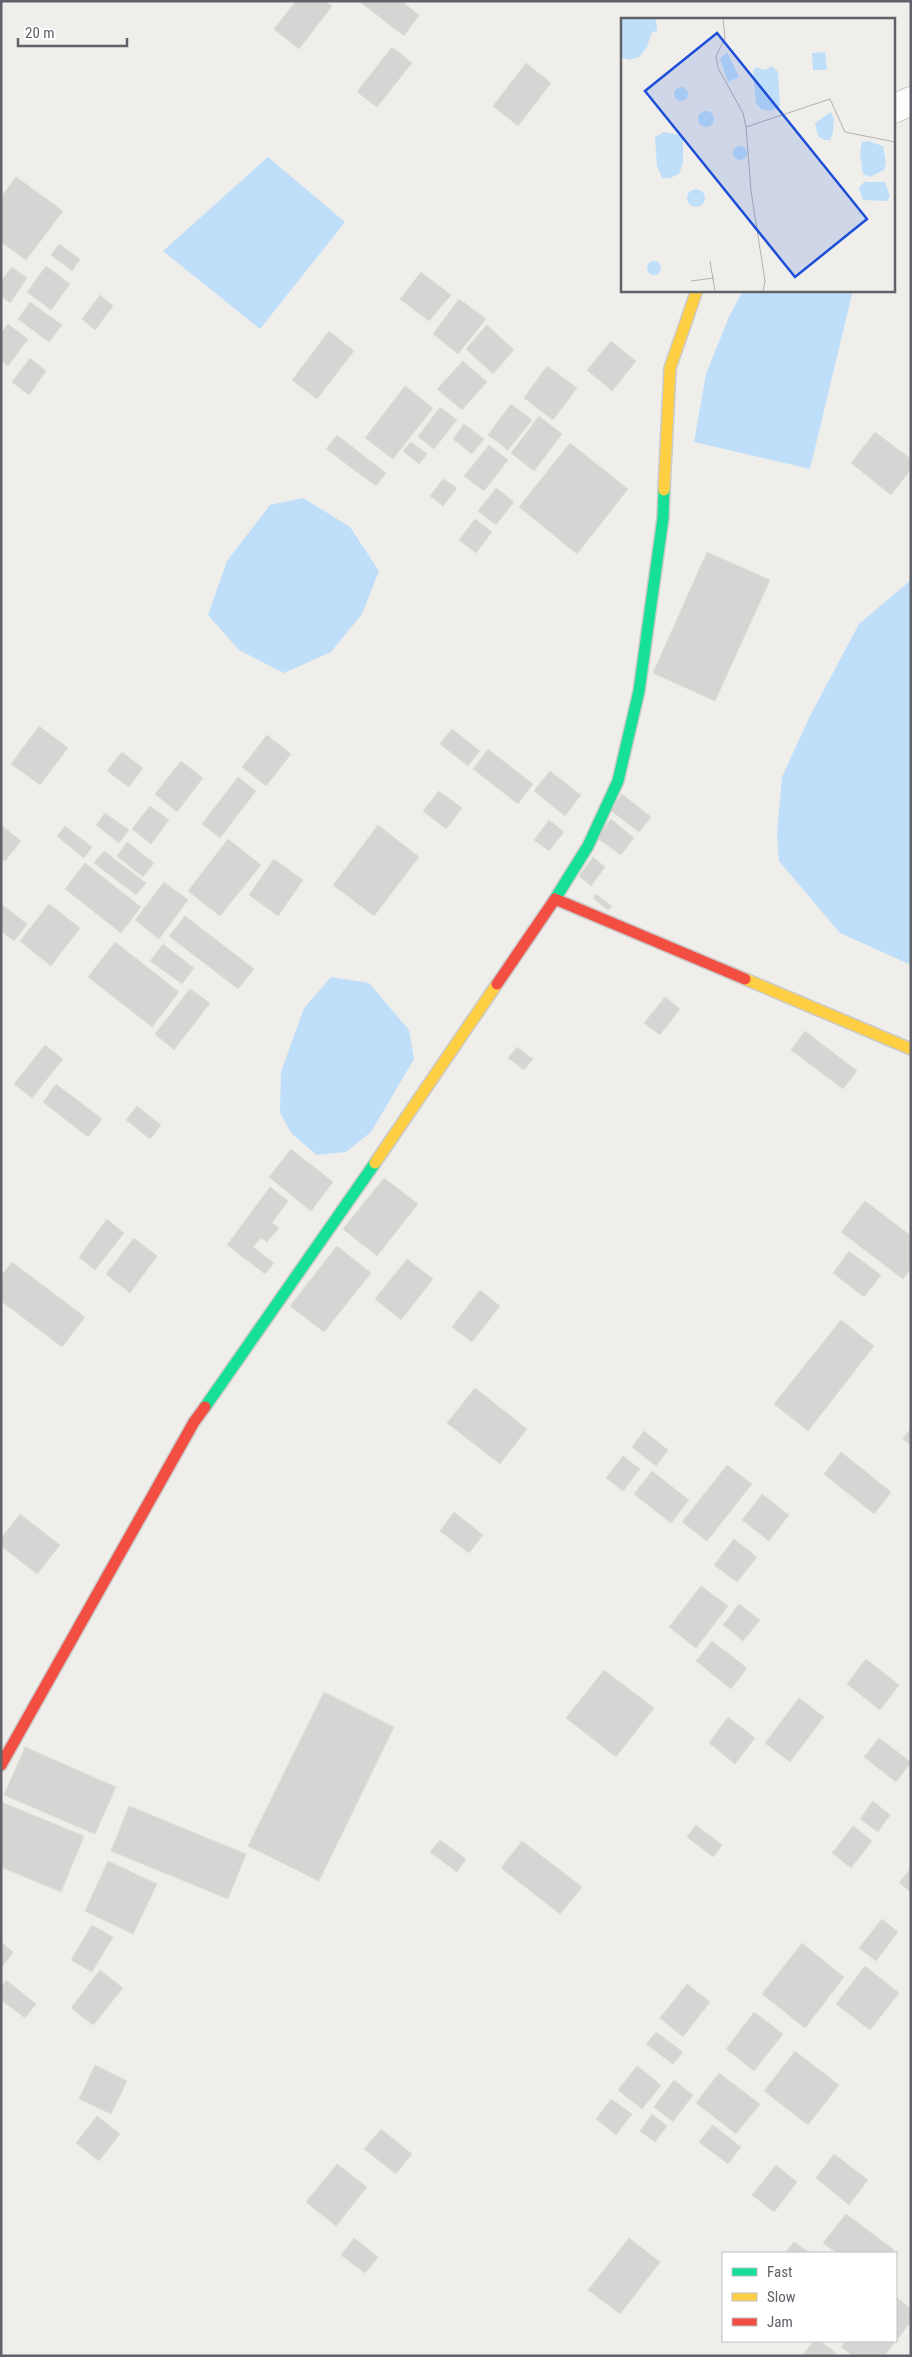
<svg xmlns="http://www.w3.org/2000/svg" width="912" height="2357" font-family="'Roboto Condensed',sans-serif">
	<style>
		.water { fill: #bfdef9 }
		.building { fill: #d6d5d3; stroke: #deddd9 }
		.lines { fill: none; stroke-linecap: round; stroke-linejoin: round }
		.street-casing { stroke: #cbcccc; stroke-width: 30 }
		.fast-casing { stroke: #cacacb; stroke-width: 14 }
		.slow-casing { stroke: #cacacb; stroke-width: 14 }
		.jam-casing { stroke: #cacacb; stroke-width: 14 }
		.street { stroke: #fdfcfc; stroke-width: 28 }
		.fast { stroke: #16e098; stroke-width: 11 }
		.slow { stroke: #ffcf43; stroke-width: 11 }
		.jam { stroke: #f24e42; stroke-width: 11 }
		.inset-road { fill: none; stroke: #b1b2b2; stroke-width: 1 }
		.view { fill: #1d4ed8; fill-opacity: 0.15; stroke: #1d4ed8; stroke-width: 2.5 }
		.inset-edge { fill: none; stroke: #5f6268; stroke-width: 2.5 }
	</style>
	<rect width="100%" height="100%" fill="#efeeea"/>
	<path class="water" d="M268 157 345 222 260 329 163 251Z
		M743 290H853L810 469 694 442 706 374 729 317Z
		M303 498 350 527 379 571 362 614 331 652 284 673 239 650 208 615 227 561 270 505Z
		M911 580V965L840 933 779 861 777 834 782 777 810 716 859 624Z
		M331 977 369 983 409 1030 414 1059 371 1132 346 1152 317 1155 292 1134 280 1113 281 1072 304 1008Z"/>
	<path class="building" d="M296 1H325L332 6 299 49 274 29Z
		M359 1H401L419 15 404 36Z
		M392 47 412 63 377 107 357 92Z
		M526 63 551 83 518 126 493 106Z
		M16 177 63 211 26 260 1 242V197Z
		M59 244 80 259 72 271 51 255Z
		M46 266 70 284 51 310 27 292Z
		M12 267 27 278 10 303 1 296V281Z
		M421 272 451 295 429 321 400 299Z
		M100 295 113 306 95 330 82 319Z
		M459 299 486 319 458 354 433 334Z
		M30 302 62 325 49 342 18 319Z
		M8 324 28 339 8 366 1 361V333Z
		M487 325 514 350 493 374 466 349Z
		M329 331 354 351 317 399 292 380Z
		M611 341 636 361 612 391 587 370Z
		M30 358 46 371 29 395 12 382Z
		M463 361 487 382 462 410 437 389Z
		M547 366 577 388 553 420 524 398Z
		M405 386 433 408 393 459 365 438Z
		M511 404 532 420 508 450 488 435Z
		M440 407 457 420 434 449 418 437Z
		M539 416 562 434 534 471 511 453Z
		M464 424 484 439 472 454 453 439Z
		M875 432 911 459V469L891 495 851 463Z
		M337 435 386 473 376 486 326 449Z
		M411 442 427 454 419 464 403 451Z
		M570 443 628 489 577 554 519 507Z
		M489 445 508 460 484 491 464 476Z
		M443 479 457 488 443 506 430 496Z
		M496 488 514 502 496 525 478 511Z
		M475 519 492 532 476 553 459 540Z
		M707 552 770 580 715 701 653 673Z
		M39 726 68 748 40 785 11 764Z
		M452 729 480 751 468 766 440 744Z
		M267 735 291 754 266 786 242 767Z
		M488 749 533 784 518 804 473 769Z
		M122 752 143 768 129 787 107 771Z
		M181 761 203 778 177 812 155 794Z
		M550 771 581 795 565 816 534 791Z
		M238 777 256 791 220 838 202 824Z
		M439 791 462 808 446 829 423 811Z
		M622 794 651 817 639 832 610 810Z
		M150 806 169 820 151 844 132 829Z
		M105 813 129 830 119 843 96 825Z
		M611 819 634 838 621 855 597 838Z
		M549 820 564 832 549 851 534 840Z
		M1 825 21 841 5 861 1 858Z
		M378 825 419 857 374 916 333 885Z
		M65 826 92 847 84 858 57 836Z
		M228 839 261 865 220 916 188 891Z
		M127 842 154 863 143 877 117 856Z
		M104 851 146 883 136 895 94 863Z
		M593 857 605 867 591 886 579 876Z
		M274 859 303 880 278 916 249 895Z
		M85 863 141 907 121 933 65 889Z
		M164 882 188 900 159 939 135 920Z
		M596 894 612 906 608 910 593 898Z
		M1 904 27 924 14 941 1 931Z
		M49 904 80 928 51 966 20 941Z
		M185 916 254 969 238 989 169 936Z
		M115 942 179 992 152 1027 88 977Z
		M163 944 194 968 182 984 150 961Z
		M190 989 210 1003 174 1050 155 1034Z
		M665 997 680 1009 660 1035 644 1023Z
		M805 1031 857 1071 843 1089 791 1050Z
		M45 1045 63 1059 32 1098 14 1084Z
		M517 1047 533 1059 524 1070 508 1058Z
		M56 1084 102 1119 88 1137 43 1102Z
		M137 1106 161 1125 150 1139 126 1120Z
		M291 1149 333 1182 311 1211 269 1177Z
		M384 1178 418 1204 377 1256 343 1229Z
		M270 1187 288 1201 272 1223 279 1228 267 1242 261 1238 253 1247 274 1263 265 1274 227 1245Z
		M865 1201 911 1236V1268L903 1279 841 1232Z
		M107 1219 124 1233 95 1270 79 1257Z
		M134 1238 157 1256 130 1293 106 1274Z
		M337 1246 371 1273 324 1332 290 1306Z
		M849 1251 881 1275 864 1297 833 1273Z
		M407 1259 433 1279 401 1320 375 1299Z
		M12 1262 85 1317 62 1347 1 1301V1276Z
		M480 1290 500 1306 472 1342 452 1327Z
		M841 1320 874 1346 808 1431 774 1404Z
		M475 1388 527 1429 500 1464 447 1423Z
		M911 1428V1445L903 1439Z
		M644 1431 668 1450 656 1466 632 1447Z
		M841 1452 891 1492 874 1514 824 1474Z
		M623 1456 640 1469 623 1491 606 1478Z
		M727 1465 752 1484 707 1541 682 1522Z
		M652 1471 689 1500 671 1523 634 1494Z
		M762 1494 789 1515 769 1541 742 1520Z
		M454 1512 483 1535 469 1553 440 1531Z
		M20 1514 60 1545 37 1574 1 1546V1538Z
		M734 1539 757 1557 737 1582 714 1565Z
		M701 1586 728 1606 696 1648 669 1627Z
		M739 1604 760 1620 743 1641 723 1625Z
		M712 1641 747 1668 731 1689 696 1661Z
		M866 1659 899 1685 880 1710 847 1684Z
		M604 1670 654 1708 616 1757 566 1718Z
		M324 1692 394 1727 319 1881 248 1846Z
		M799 1698 824 1717 790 1762 765 1743Z
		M728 1717 755 1738 735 1764 709 1743Z
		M879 1738 911 1762 896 1782 864 1757Z
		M25 1747 116 1787 95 1834 4 1795Z
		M873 1801 890 1815 878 1832 860 1819Z
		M1 1802 84 1836 61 1892 1 1867Z
		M129 1806 246 1854 228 1899 111 1851Z
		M696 1825 722 1845 713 1857 687 1837Z
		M853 1826 872 1841 851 1868 832 1853Z
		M440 1840 466 1859 457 1872 430 1852Z
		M522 1841 582 1887 560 1914 501 1868Z
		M108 1861 157 1884 133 1934 85 1911Z
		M911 1868V1892L899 1883Z
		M882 1919 898 1932 876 1961 859 1948Z
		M92 1925 113 1937 92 1972 71 1960Z
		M1 1942 13 1952 1 1968Z
		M802 1943 844 1977 805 2028 762 1994Z
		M865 1966 899 1993 870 2030 836 2004Z
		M100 1970 123 1988 93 2025 71 2008Z
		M6 1980 36 2004 25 2018 1 2000V1987Z
		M687 1984 710 2002 683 2037 660 2018Z
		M754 2012 783 2034 754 2071 726 2049Z
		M656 2032 683 2052 673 2064 646 2044Z
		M795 2051 839 2085 808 2125 764 2091Z
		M95 2065 127 2081 111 2114 79 2099Z
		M637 2066 661 2085 642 2109 618 2090Z
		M719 2073 760 2104 736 2134 696 2103Z
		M674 2080 693 2095 673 2122 654 2107Z
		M611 2099 632 2114 616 2135 596 2119Z
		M652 2114 667 2126 655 2142 640 2131Z
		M97 2116 120 2134 99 2161 76 2143Z
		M713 2125 741 2147 728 2164 699 2142Z
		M381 2129 412 2154 396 2174 364 2149Z
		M834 2154 868 2180 849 2205 816 2178Z
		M337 2164 367 2187 336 2226 306 2202Z
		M776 2165 797 2182 774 2212 752 2195Z
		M846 2214 894 2250 892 2253H837L823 2243Z
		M354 2238 378 2257 365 2273 341 2255Z
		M629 2238 660 2262 620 2314 588 2290Z
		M794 2242 810 2253H785Z
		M896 2297 911 2309V2321L896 2341Z
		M814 2341H820L836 2353 834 2356H802Z
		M846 2341H896L884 2356H853L841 2347Z"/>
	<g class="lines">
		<defs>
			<path id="street" d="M893 109 911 101"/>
			<path id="fast" d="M555 899 588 846 618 781 639 691 663 518 664 490
				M205 1407 375 1163"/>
			<path id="slow" d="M664 490 670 368 697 290
				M745 979 911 1049
				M375 1163 497 984"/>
			<path id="jam" d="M497 984 555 899 745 979
				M1 1765 194 1422 205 1407"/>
		</defs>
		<use href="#street" class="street-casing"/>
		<use href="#fast" class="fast-casing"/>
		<use href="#slow" class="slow-casing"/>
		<use href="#jam" class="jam-casing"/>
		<use href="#street" class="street"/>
		<use href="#fast" class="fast"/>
		<use href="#slow" class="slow"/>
		<use href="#jam" class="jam"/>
	</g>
	<g transform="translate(621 18)">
		<rect width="274" height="274" fill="#efeeea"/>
		<path d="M0 1H35L36 13 31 14 26 29 18 39 8 42 0 39ZM106 34 118 59 107 64 99 41ZM204 34 206 52H192L191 35ZM151 48 157 54 159 88 150 93 140 91 135 85 132 53 135 49 144 52ZM53 76a7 7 0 1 1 14 0a7 7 0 1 1-14 0ZM77 101a8 8 0 1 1 16 0a8 8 0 1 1-16 0ZM210 94 213 102 212 115 209 122H203L197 118 194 105ZM43 114 62 118V145L58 156 49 160H41L36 148 34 119ZM247 123 262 128 265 145 263 152 249 159 242 156 239 136 241 124ZM112 135a7 7 0 1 1 14 0a7 7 0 1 1-14 0ZM243 164H264L269 178 266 183 242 182 238 170ZM66 180a9 9 0 1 1 18 0a9 9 0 1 1-18 0ZM26 250a7 7 0 1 1 14 0a7 7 0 1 1-14 0Z" fill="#bfdef9"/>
		<path class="inset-road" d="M102 1 104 20 95 38 97 50 122 95 125 109M89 243 94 273M70 263 93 260M142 273 144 263 130 173 125 109 209 81 224 114 274 124"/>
		<path class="view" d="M96 15 246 201 174 259 24 73Z"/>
		<rect width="274" height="274" class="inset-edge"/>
	</g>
	<rect width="912" height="2357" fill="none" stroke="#5f6268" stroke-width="5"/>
	<rect x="722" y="2252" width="175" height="90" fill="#ffffff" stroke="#bfc0c3"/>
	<rect x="732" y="2268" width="25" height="8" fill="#16e098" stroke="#bfc0c3"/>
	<text x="767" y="2277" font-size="15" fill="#5f6268">Fast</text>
	<rect x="732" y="2293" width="25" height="8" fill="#ffcf43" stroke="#bfc0c3"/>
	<text x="767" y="2302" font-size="15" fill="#5f6268">Slow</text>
	<rect x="732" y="2318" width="25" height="8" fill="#f24e42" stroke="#bfc0c3"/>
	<text x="767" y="2327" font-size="15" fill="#5f6268">Jam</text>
	<path d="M18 38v8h109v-8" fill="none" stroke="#5f6268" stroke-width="2.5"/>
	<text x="25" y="38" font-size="15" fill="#5f6268" stroke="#ffffff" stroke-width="4" paint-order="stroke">20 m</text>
</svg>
